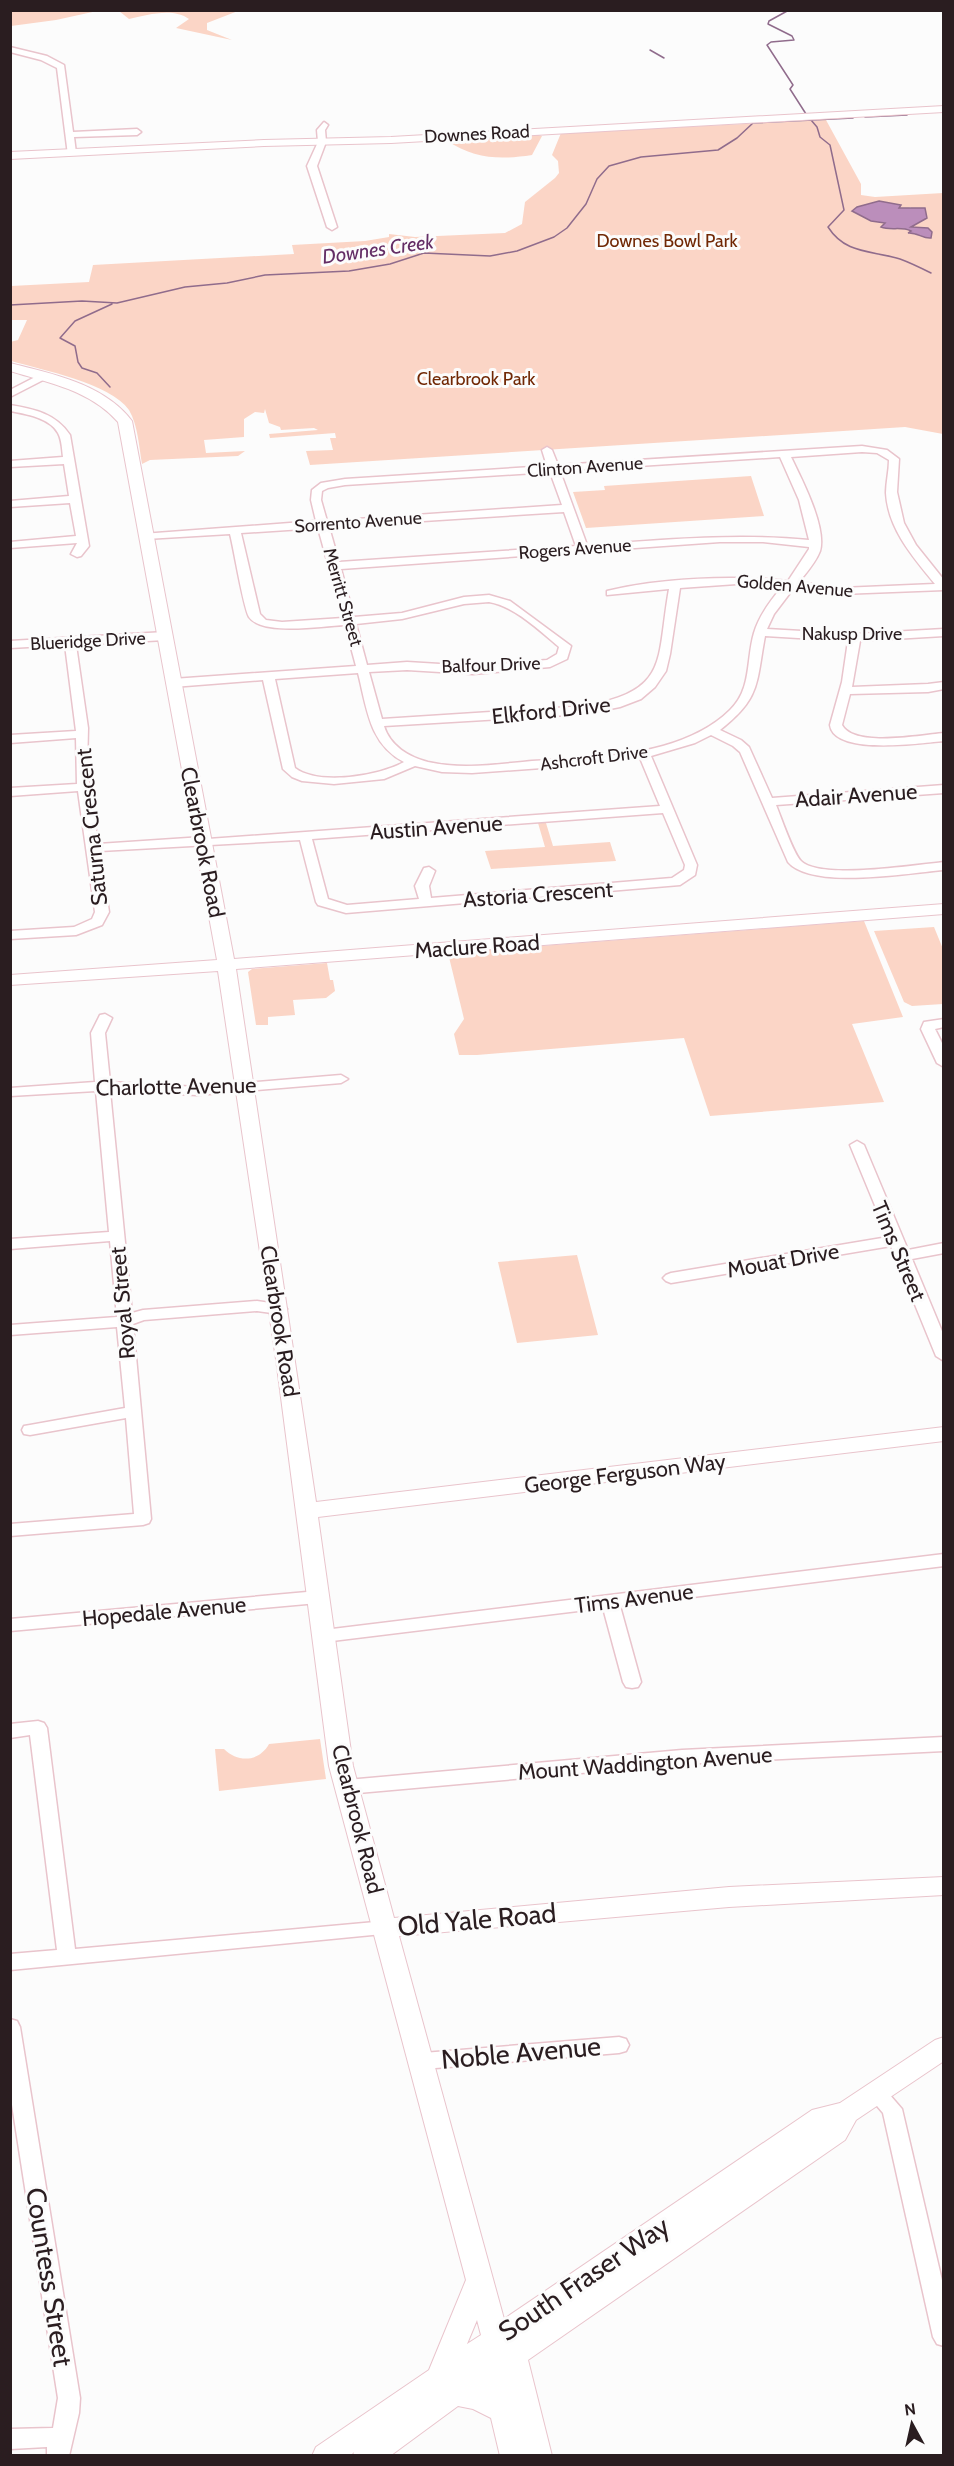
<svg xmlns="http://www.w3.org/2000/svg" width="954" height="2466" font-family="Cabin,sans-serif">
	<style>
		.green { fill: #fbd5c6; fill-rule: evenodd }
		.water { fill: #bb8ebb; stroke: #906c8c; stroke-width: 1.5 }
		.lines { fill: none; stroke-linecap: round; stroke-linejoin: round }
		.stream { stroke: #906c8c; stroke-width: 1.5 }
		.minor-casing { stroke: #e9c4cc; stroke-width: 3 }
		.major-casing { stroke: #e9c4cc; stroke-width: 2 }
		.minor { fill: #fff; fill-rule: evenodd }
		.major { fill: #fff; fill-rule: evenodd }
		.labels { text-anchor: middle; stroke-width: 6; stroke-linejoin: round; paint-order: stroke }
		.far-street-label { font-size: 18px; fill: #2a1d20; stroke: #fcfcfc }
		.far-park-label { font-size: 18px; fill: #712805; stroke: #fcfcfc }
		.far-water-label { font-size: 20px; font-style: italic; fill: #642e66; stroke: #fcfcfc }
		.street-label { font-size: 22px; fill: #2a1d20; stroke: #fcfcfc }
		.near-street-label { font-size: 27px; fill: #2a1d20; stroke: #fcfcfc }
	</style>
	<rect width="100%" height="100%" fill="#fcfcfc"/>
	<path class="green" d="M11 10H97V11L56 20 11 26Z
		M119 11H238L207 23V30L232 40 176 28 189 19C173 7 147 15 129 19Z
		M826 120 861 184V195L875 197 943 193V434L905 427 310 465 306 451 333 450 330 438H336L335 433 270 438 269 434 318 430 314 428 281 430 280 427 269 423 265 409 264 413 255 412 244 419V437L204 440 206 453 245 451 238 456 150 460 142 464C139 447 138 425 129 410 110 383 42 370 11 361L10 342 18 340 27 320H11V286L89 282 93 265 294 254 292 245 365 241 389 237V234L415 237 505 233 522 224 525 202 555 178 559 173 558 161 552 155 561 133ZM911 207 909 227 931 238 909 233 911 231C901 226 892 232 881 227L886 223 871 221 863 216 898 208 904 210Z
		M535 134 542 136 532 155C500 160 474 159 446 140Z
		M751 476 764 516 586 528 573 492 605 490 604 486Z
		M538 823H546L553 846 610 842 616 861 491 869 485 851 545 847Z
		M864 921 903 1017 852 1024 884 1102 710 1116 684 1038 477 1055H459L454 1034 464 1019 448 953Z
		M934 927 943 949V1004L912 1006 904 1002 874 931Z
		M327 963 330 980H333L335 991 326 998 293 1000 295 1015 268 1017V1025H256L248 972 252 969Z
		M577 1255 598 1335 517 1343 498 1262Z
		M320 1739 326 1779 219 1791 215 1749H224C238 1763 259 1762 269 1744Z"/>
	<path class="water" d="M879 201 901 205 899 208H925L927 218 911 227 928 228 932 232 931 238C923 239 917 232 908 233L911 231C901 226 891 231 881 227L885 223 871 221 852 211 857 207Z"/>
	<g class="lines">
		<path class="stream" d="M789 10 769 21 768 24 792 36 794 40
			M794 40 771 42 767 45 793 85 790 89 806 114
			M650 50 664 58
			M865 117 907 115
			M811 120 817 127 820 137 830 145 844 210 828 227C846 255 872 250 900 259 911 263 921 268 931 273
			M10 305 82 301 117 303 185 287 227 283 265 275 349 271 390 264 424 253 490 256 517 251 554 237 567 228 586 204 597 179 609 166 641 157 718 150 737 138 753 123 853 118
			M110 387 97 373 82 368 78 362 75 346 60 338 75 321 112 304"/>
		<defs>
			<path id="minor" d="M10 47 47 56 64 65 73 132 137 129 141 132 137 135 74 137 76 153 68 155 57 68 41 60 10 52Z
				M324 122 328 125 325 130 326 142 317 166 337 227 332 230 327 227 307 166 318 142 317 130Z
				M41 374 45 375V379L10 397V390Z
				M10 405C35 409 56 414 70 435L89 546 81 556 77 557 71 554 77 543 10 548V542L76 536 70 503 10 507V501L69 496 64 464 10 467V461L63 457C62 450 62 440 58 433 50 418 26 414 10 411Z
				M862 446 887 450 899 459 897 492 904 523 916 545 944 580V590L841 594 793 589 774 614 767 629 854 634 944 629V636L860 641 852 687 928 684 944 682V689L928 692 850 694 842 725C854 748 921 735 944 733V741C922 743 834 756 830 725L842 682 848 641 765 636C756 684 761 698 720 730L741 740 749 747 772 798 944 785V793L776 805C781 817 793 853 801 861 820 880 915 865 944 862V870C908 873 812 890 788 862L740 752 733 746 711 735 695 743 651 756 697 865 695 875 680 885 346 913 318 905 316 902 300 840 100 851 109 912 102 925 76 935 10 939V931L74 927 92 919 95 912 78 791 10 796V788L77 784 76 738 10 743V735L76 731 65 645 10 648V641L165 632 171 636 165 640 76 645 88 728 87 769 98 844 203 837 208 839 660 806 640 758 583 765 472 773 442 772 415 766 384 779 334 784 302 781 292 777 283 769 263 680 173 687 167 683 173 679 356 666 345 625C323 626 262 636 249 617 243 606 234 549 230 534L146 539 142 538V534L316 521 311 500 312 490 321 483 345 479 547 466 542 450 547 447 552 450 558 465ZM862 452 877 453 889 460C889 471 886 482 886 493 888 529 913 557 935 584L841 588 799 582C806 573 816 562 820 551 827 527 801 478 791 457ZM780 457 799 500 809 540C735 533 662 540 587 545L560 471ZM550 472 562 505 327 521 321 500 322 491 328 488 345 485ZM564 512 576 546 339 562 329 527ZM318 528 343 618 282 622 266 620 260 614 241 533ZM720 542H763L809 547V549L788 581C735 575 659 578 607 591V595L669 589C656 662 670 690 585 706L382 719 369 672 407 670 473 674 550 667 567 659 571 646 510 601 489 595 464 597 402 613 354 617 341 569ZM751 583 782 587C770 601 759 616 754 633 746 660 752 689 730 710 712 728 687 739 663 746 621 758 575 758 532 761 498 764 462 770 428 762 409 757 390 746 384 726L585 714 620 707 641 699 655 687 666 671 670 654 680 588ZM489 602C514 606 540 631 559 647L557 654 547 660 473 666 407 662 367 665 356 624 402 619 464 604ZM358 673C367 708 369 744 404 762 379 776 319 786 295 768L275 679ZM663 813 685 865 684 870 672 878 431 898 429 886 435 871 429 867 424 868 415 886 419 899 347 905 328 899 312 839Z
				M105 1014 112 1018 105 1033 110 1082 197 1087 341 1075 348 1079 341 1083 197 1095 110 1091 132 1313 143 1310 257 1301 284 1305 287 1309 279 1314 257 1311 144 1320 133 1324 151 1519 149 1523 143 1525 10 1536V1524L134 1514 126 1418 30 1435 24 1434 22 1430 24 1426 30 1425 125 1408 117 1327 10 1335V1325L117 1317 110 1241 10 1249V1239L109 1232 96 1091 10 1096V1088L95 1082 91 1033 100 1015Z
				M944 1019V1027L935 1029 944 1047V1067L937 1063 921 1029 924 1022Z
				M857 1141 864 1145 908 1250 944 1243V1253L912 1259 944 1336V1361L936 1356 891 1246 671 1283 666 1281 663 1278 666 1275 671 1273 888 1237 850 1145Z
				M944 1554V1566L620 1606 641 1682 638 1687 632 1688 626 1687 623 1682 603 1608 324 1642 318 1640 315 1636 318 1632 324 1630Z
				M318 1591 324 1593 327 1597 324 1601 318 1603 10 1631V1619Z
				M38 1721 44 1723 47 1728 75 1949 386 1921 393 1923 395 1928 393 1933 10 1970V1954L57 1950 30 1735 10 1738V1724Z
				M944 1737V1751L682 1764 347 1794 341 1792 338 1787 341 1782 347 1780 682 1750Z
				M10 2019 17 2021 20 2027 80 2398 79 2413 69 2456H47V2447L10 2449V2429L53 2428 58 2398 10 2092Z
				M619 2037 626 2039 629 2045 626 2051 619 2053 423 2069 416 2067 413 2061 416 2055 423 2053Z
				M876 2085 883 2087 902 2109 944 2289V2346L937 2344 933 2337 883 2113 866 2093 869 2087Z"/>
			<path id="major" d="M944 106V112L391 143 264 146 10 159V152L264 140 391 137Z
				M10 363C53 374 104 384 132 421L234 959 944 904V914L236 969 316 1502 944 1427V1441L318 1517 353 1766 394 1918 729 1887 944 1877V1895L729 1907 399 1936 504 2319 812 2110 840 2103 935 2040 944 2037V2061L856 2120 845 2140 528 2360 552 2456H500L491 2418 473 2409 458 2406 390 2456H353L354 2452 350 2456H312L316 2447 429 2370 466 2280 329 1766 276 1359 218 971 10 985V975L217 960 118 422C90 390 49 383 10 371ZM477 2320 481 2335 467 2344Z"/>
		</defs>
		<use href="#minor" class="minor-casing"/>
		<use href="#major" class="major-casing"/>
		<use href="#minor" class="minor"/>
		<use href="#major" class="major"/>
	</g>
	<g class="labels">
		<g class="far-street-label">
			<text transform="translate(477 134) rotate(-3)" y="6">Downes Road</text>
			<text transform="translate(585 467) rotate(-4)" y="6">Clinton Avenue</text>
			<text transform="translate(358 522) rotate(-4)" y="6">Sorrento Avenue</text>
			<text transform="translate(575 549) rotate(-4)" y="6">Rogers Avenue</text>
			<text transform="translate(795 586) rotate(5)" y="6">Golden Avenue</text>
			<text transform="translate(343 597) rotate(74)" y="6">Merritt Street</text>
			<text x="852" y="640">Nakusp Drive</text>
			<text transform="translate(88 641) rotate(-3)" y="6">Blueridge Drive</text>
			<text transform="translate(491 665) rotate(-2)" y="6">Balfour Drive</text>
			<text transform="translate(594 758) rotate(-7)" y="6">Ashcroft Drive</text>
		</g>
		<g class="far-park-label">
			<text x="667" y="247">Downes Bowl Park</text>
			<text x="476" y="385">Clearbrook Park</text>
		</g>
		<g class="far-water-label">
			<text transform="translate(378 249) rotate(-8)" y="7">Downes Creek</text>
		</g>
		<g class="street-label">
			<text transform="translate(551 710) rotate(-6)" y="8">Elkford Drive</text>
			<text transform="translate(856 795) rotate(-4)" y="8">Adair Avenue</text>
			<text transform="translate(91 827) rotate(-96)" y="8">Saturna Crescent</text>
			<text transform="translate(436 827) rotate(-4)" y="8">Austin Avenue</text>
			<text transform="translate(203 842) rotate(79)" y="8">Clearbrook Road</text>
			<text transform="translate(538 894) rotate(-4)" y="8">Astoria Crescent</text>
			<text transform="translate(477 946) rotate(-4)" y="8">Maclure Road</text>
			<text transform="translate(176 1086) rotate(-1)" y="8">Charlotte Avenue</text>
			<text transform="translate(899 1251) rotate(67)" y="8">Tims Street</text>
			<text transform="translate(783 1260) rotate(-10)" y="8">Mouat Drive</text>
			<text transform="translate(122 1303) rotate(-95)" y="8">Royal Street</text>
			<text transform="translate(280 1321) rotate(81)" y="8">Clearbrook Road</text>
			<text transform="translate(625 1473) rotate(-7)" y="8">George Ferguson Way</text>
			<text transform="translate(634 1598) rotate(-7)" y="8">Tims Avenue</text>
			<text transform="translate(164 1611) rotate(-5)" y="8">Hopedale Avenue</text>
			<text transform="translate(645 1763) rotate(-4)" y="8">Mount Waddington Avenue</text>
			<text transform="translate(358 1819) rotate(76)" y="8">Clearbrook Road</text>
		</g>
		<g class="near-street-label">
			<text transform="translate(477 1920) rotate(-5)" y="9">Old Yale Road</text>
			<text transform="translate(521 2053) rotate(-5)" y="9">Noble Avenue</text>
			<text transform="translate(49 2277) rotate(81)" y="9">Countess Street</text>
			<text transform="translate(584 2279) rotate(-34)" y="9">South Fraser Way</text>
		</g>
	</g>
	<rect width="954" height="2466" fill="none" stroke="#2a1d20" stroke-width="24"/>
	<g transform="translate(912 2424) rotate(352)" stroke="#fcfcfc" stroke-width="4.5" paint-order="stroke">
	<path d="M0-4.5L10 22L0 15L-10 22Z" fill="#2a1d20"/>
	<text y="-9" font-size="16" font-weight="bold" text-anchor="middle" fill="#2a1d20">N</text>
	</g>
</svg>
